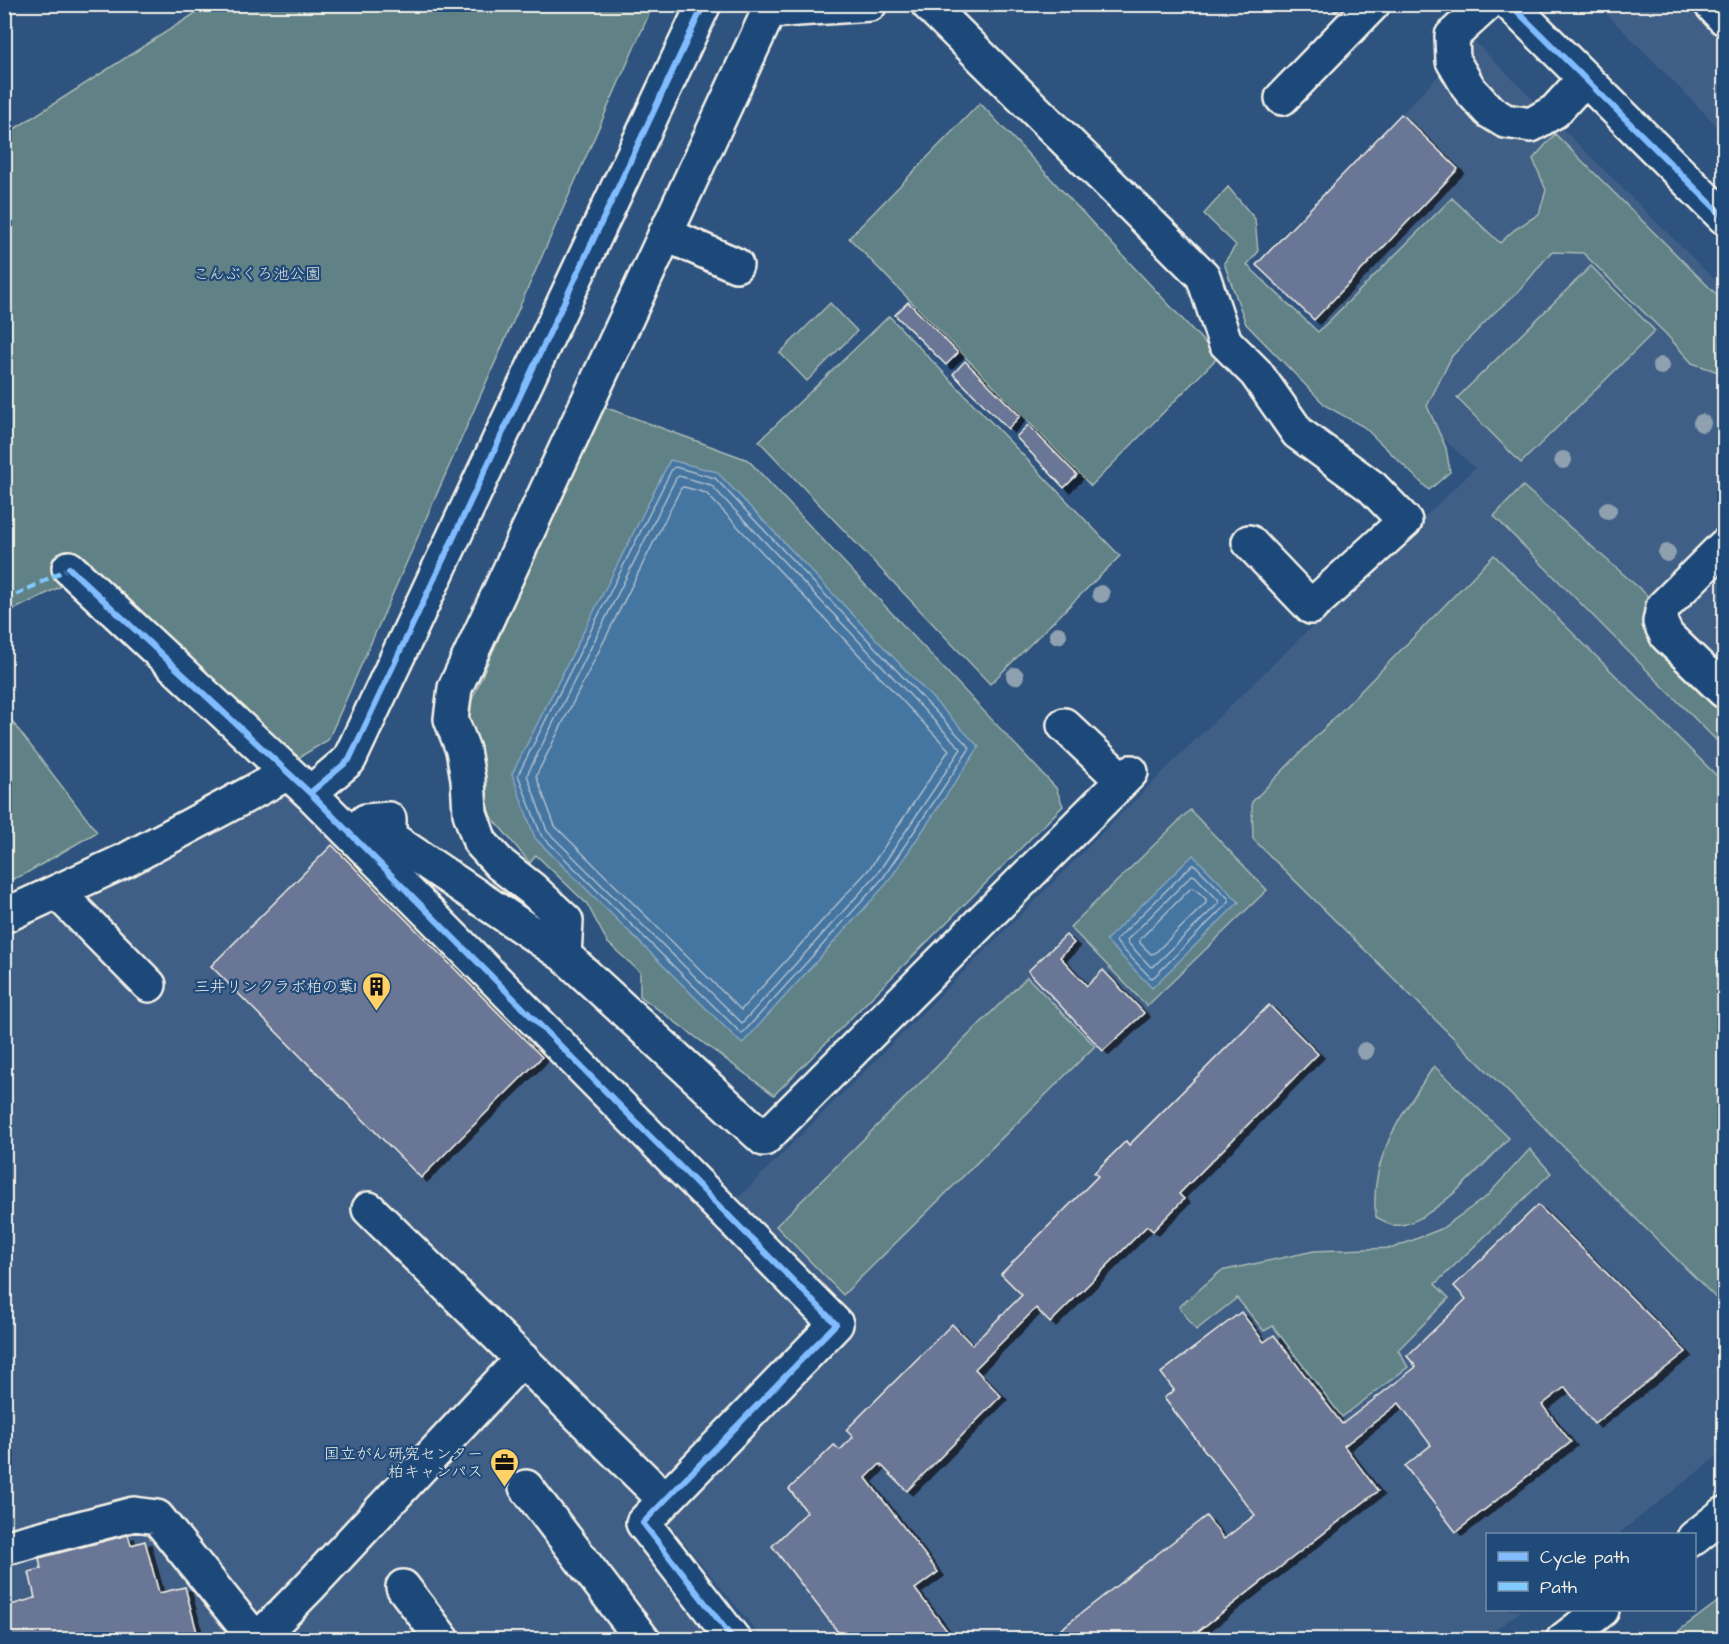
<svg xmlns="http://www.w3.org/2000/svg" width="1729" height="1644" font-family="'Architects Daughter','Klee One',sans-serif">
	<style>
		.built { fill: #405e86 }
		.green { fill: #608185; stroke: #aab9b6; stroke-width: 1.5 }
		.water { fill: #4474a1; stroke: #8aa6bd; stroke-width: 1.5 }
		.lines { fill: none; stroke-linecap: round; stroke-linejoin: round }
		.shore { stroke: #aebfcc; stroke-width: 1.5 }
		.building { fill: #6b7695; stroke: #f4f1e8; stroke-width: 1.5; filter: url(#shadow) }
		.minor-casing { stroke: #f4f1e8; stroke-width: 38 }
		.minor { stroke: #1f4a7a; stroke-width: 33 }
		.quiet { stroke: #80caff; stroke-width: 4.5; stroke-dasharray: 9 4.5; stroke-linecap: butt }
		.cycleway-casing { stroke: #1f4a7a; stroke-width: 10 }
		.cycleway { stroke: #80bcff; stroke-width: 6 }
		.tree { fill: #8fa1b0 }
		.labels { text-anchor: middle; stroke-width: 4.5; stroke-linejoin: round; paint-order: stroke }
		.park-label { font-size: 16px; fill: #dee0d9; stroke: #1f4a7a }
		.poi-label { font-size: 16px; fill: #f4f1e8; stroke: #1f4a7a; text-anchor: end }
	</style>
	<defs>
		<filter id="shadow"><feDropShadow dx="6" dy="4" stdDeviation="0" flood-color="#0009"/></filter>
	</defs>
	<rect width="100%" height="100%" fill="#2e537f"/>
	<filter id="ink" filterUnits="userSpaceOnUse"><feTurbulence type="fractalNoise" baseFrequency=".0167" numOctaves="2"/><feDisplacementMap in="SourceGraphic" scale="12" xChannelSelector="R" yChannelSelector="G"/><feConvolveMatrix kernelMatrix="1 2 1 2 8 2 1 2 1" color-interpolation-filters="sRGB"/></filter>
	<g filter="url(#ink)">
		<path class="built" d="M1598 5H1724V133Z
			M1473 40 1724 289V1451L1618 1534H1488V1610H1522L1484 1639H763L668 1523 855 1320 737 1199 1188 747 1475 468 1256 265Z
			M277 769 820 1319 621 1521 712 1639 5 1640V901Z"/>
		<path class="green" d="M208 5H653L328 740 298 758 96 569 5 614V135Z
			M980 103 1218 357 1091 486 849 238Z
			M1555 134 1724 302V374L1692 363 1666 334 1583 253 1551 252 1520 290 1494 313 1452 356 1427 406 1446 448 1450 472 1429 490 1364 427 1326 406 1246 324 1224 263 1236 245 1204 214 1228 187 1255 219 1258 252 1247 265 1318 332 1452 198 1500 243 1514 230 1539 214 1546 190 1533 159Z
			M1591 266 1655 331 1521 463 1457 398Z
			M830 303 857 331 807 381 780 353Z
			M889 316 1120 556 990 684 759 441Z
			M599 405 748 460 1056 788 1063 806 774 1095 640 996V972L608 943 587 904 536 855 530 863 489 814 474 750 468 709Z
			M1523 486 1647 595 1649 625 1724 701V748L1494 516Z
			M1494 555 1724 783V1306L1253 839 1252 802Z
			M4 711 97 832 23 875 5 882Z
			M1190 810 1267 890 1147 1006 1070 927Z
			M1027 977 1095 1046 843 1295 776 1226Z
			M1434 1066 1509 1138C1488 1160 1425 1231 1393 1225 1388 1224 1381 1219 1376 1217 1368 1158 1403 1113 1434 1066Z
			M1530 1149 1551 1173 1435 1284 1449 1298 1398 1350 1408 1367 1342 1417 1273 1326 1264 1331 1237 1298 1196 1330 1179 1307 1221 1271 1314 1251 1393 1248 1441 1229 1487 1196Z
			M1724 1597V1639H1668Z"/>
		<path class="water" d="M670 460 717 472 979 747 888 882 742 1044 535 838 512 774Z
			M1193 855 1239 902 1152 988 1106 940Z"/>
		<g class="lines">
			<path class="shore" d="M675 467 715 478 970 748 883 878 742 1034 541 835 518 775 672 469Z
				M679 476 711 485 961 749 877 874 742 1023 547 831 527 775 676 478Z
				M684 487 706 493 949 750 870 868 741 1010 555 826 536 776 681 488Z
				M1192 865H1195L1229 899V902L1154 977 1151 978 1117 943 1116 940Z
				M1192 875 1195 876 1218 900 1219 903 1154 966 1151 967 1128 943 1127 940Z
				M1191 888 1195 889 1206 899V903L1155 953 1151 954 1140 943V939Z"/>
		</g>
		<path class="building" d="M1328 4H1344L1336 12Z
			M1401 114 1458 169 1314 320 1256 265Z
			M908 302 958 353 946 365 895 315Z
			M965 361 1020 416 1008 429 953 374Z
			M1028 425 1077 475 1064 488 1016 437Z
			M332 845 542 1057 421 1178 211 966Z
			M1066 935 1074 943 1060 957 1087 986 1103 970 1144 1013 1103 1051 1028 971Z
			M1269 1005 1318 1054 1179 1194 1184 1199 1153 1231 1147 1226 1050 1323 1036 1308 975 1369 1001 1396 907 1491 880 1464 866 1478 938 1572 915 1589 954 1640H844L772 1546 807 1512 789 1489 834 1445 840 1450 853 1437 846 1430 952 1324 972 1345 1022 1295 1001 1274 1098 1176 1094 1173 1126 1141 1129 1145Z
			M1538 1205 1686 1352 1594 1424 1565 1387 1542 1405 1571 1442 1456 1532 1405 1466 1431 1445 1399 1403 1344 1446 1378 1491 1187 1640H1047L1206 1516 1224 1539 1255 1515 1164 1398 1174 1390 1161 1373 1241 1312 1264 1342 1274 1335 1342 1424 1416 1367 1407 1356 1466 1299 1454 1286Z
			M128 1535 131 1545 145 1541 159 1593 185 1587 199 1640H4V1607L35 1598 29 1572 41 1569 39 1558Z"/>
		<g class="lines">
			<defs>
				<path id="minor" d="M928 4 1203 276 1225 342 1256 373 1298 433 1372 487 1405 521 1316 602
					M1487 4 1452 36 1453 61 1470 90 1489 111 1505 121 1531 125 1555 111 1584 79
					M1510 4 1724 217
					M1711 4 1724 18
					M1282 98 1373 4
					M665 234 736 265
					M1249 542 1311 607
					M1724 546 1663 607 1660 622 1667 636 1724 691
					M69 568 310 793 836 1324 643 1523 734 1640
					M1064 725 1122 780
					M310 793 349 760 704 4
					M351 834 366 821 389 819V837L564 955 566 921 532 889 500 864 480 842 470 813 468 779 463 750 451 719 455 688 769 11 870 4
					M58 893 149 985
					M4 916 126 860 288 773
					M564 955 764 1139 1131 772
					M369 1209 665 1500
					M526 1487 643 1640
					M1694 1538 1724 1514
					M4 1548 134 1514 157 1517 256 1640
					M403 1587 443 1640
					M257 1640 309 1587 522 1359
					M1563 1640 1602 1610"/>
			</defs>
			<use href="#minor" class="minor-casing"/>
			<use href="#minor" class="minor"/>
			<path class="quiet" d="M4 601 69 568"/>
			<defs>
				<path id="cycleway" d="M1510 4 1724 217
					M69 568 310 793 836 1324 643 1523 734 1640
					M310 793 349 760 704 4"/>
			</defs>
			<use href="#cycleway" class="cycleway-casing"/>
			<use href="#cycleway" class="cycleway"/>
		</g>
		<g class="tree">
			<circle cx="1661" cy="366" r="9"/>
			<circle cx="1702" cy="423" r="9"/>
			<circle cx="1563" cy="460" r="9"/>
			<circle cx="1608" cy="510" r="9"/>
			<circle cx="1667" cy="553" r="9"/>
			<circle cx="1101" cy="594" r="9"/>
			<circle cx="1058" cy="635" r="9"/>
			<circle cx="1015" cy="676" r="9"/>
			<circle cx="1365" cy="1051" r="9"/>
		</g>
	</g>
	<defs>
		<symbol id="building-pin" viewBox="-11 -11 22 30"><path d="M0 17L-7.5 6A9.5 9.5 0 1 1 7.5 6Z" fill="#ffd166" stroke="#1f4a7a"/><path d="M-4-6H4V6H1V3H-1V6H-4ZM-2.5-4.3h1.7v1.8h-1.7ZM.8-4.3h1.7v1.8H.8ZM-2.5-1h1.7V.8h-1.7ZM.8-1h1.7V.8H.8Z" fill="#111"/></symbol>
		<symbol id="office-pin" viewBox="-11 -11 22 30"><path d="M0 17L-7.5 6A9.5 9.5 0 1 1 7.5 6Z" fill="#ffd166" stroke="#1f4a7a"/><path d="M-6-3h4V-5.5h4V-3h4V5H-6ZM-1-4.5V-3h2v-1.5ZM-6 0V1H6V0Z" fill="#111"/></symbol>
	</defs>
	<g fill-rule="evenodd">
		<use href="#building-pin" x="360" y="970" width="33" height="45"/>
		<use href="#office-pin" x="488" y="1446" width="33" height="45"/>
	</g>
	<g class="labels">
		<g class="park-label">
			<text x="257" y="279">こんぶくろ池公園</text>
		</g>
		<g class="poi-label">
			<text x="356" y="992">三井リンクラボ柏の葉1</text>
			<text x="483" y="1459">国立がん研究センター<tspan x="483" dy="18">柏キャンパス</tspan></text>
		</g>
	</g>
	<rect width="1729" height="1644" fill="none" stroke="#1f4a7a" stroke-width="24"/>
	<rect x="12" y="12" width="1705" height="1620" fill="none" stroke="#f4f1e8" stroke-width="2" filter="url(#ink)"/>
	<rect x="1486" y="1533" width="210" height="78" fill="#1f4a7a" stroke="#748da6" stroke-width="1.5"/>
	<rect x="1498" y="1552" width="30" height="9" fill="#80bcff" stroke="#748da6" stroke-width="1.5"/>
	<text x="1540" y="1563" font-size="18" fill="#f4f1e8">Cycle path</text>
	<rect x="1498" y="1582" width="30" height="9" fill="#80caff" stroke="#748da6" stroke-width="1.5"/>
	<text x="1540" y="1593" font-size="18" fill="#f4f1e8">Path</text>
</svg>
